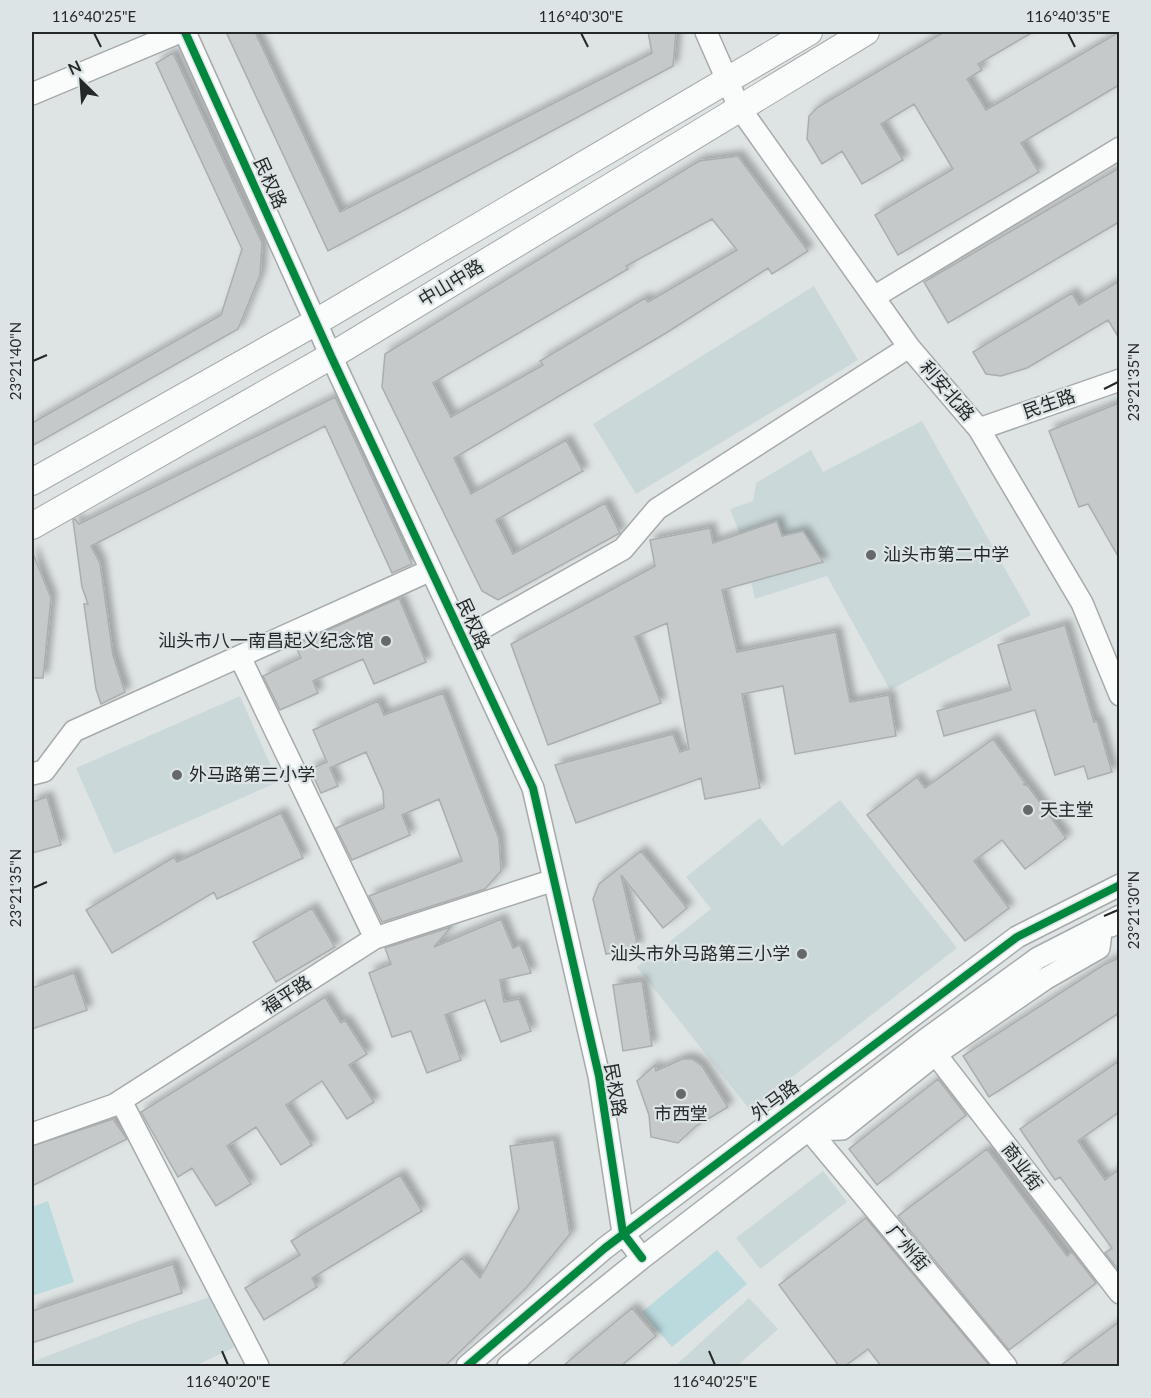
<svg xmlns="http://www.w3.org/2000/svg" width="1151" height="1398" font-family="Lato,'Noto Sans SC',sans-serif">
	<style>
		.built { fill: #cbd8da }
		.green { fill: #badade }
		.building { fill: #c5c9ca; stroke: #aaaeaf; stroke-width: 1.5; fill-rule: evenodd; filter: url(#shadow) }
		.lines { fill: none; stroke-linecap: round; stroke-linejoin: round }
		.minor-casing { stroke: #a7aaab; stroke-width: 24 }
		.major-casing { stroke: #a7aaab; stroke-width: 28 }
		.minor { stroke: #fafbfb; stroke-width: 21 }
		.major { stroke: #fafbfb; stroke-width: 26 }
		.cycleway-casing { stroke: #dce4e6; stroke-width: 11 }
		.cycleway { stroke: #00873e; stroke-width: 8 }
		.ticks { fill: none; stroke: #252828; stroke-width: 2 }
		.poi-dot { fill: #66696a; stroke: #dce4e6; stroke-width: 2 }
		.labels { text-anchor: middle; stroke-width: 4.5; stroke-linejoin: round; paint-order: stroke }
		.street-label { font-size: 18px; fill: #252828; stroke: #dce4e6 }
		.poi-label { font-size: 18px; fill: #252828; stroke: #dce4e6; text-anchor: start }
		.neatline { fill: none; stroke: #252828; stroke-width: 2 }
		.ticks-label { font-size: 15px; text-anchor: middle; fill: #252828 }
	</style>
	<defs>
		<filter id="shadow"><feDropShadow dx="5.5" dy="-5.5" stdDeviation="3" flood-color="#0004"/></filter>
	</defs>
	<rect width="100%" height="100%" fill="#dee3e4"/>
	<path class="built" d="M814 286 858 360 636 494 593 424Z
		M922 421 1031 615 890 690 827 576 755 599 740 534 730 509 753 501 756 483 811 450 823 472Z
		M240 696 278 782 114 854 76 768Z
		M840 800 957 948 750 1110 637 967 711 909 686 877 760 818 782 846Z
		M823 1171 847 1202 760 1269 736 1238Z
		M213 1296 235 1347 195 1366H32V1362L141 1320Z
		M749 1298 778 1329 737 1366H675Z"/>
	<path class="green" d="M48 1201 74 1282 32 1296V1207Z
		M717 1250 747 1284 672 1347 642 1312Z"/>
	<path class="building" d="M226 32H255L340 212 652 53 648 32H676L673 66 328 251Z
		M944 32H1033L978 64 982 70 967 79 986 110 1119 32V85L1021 143 1039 172 898 255 875 215 953 169 914 104 881 124 903 160 862 184 842 151 822 164 807 139 809 116 818 107Z
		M173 53 262 243 260 275 238 329 32 446V423L221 315 242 249 156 63Z
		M738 156 808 251 772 274 768 268 666 333 454 458 471 494 566 440 583 471 496 520 513 554 605 503 620 533 498 600 482 591 382 387 385 354 699 161ZM712 219 737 250 648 302 645 298 540 361 543 365 451 417 433 383 628 269 626 266Z
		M1119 168V222L948 323 924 282Z
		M1119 281V338L1108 320 1027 368 1001 376 986 374 973 352 1072 293 1079 305Z
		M335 397 412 564 392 573 325 426 91 546 100 563 113 655 125 692 101 704 96 689 84 604H88L82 587 73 520 75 519 79 524Z
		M1119 403V558L1088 504 1079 507 1049 431Z
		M777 521 782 536 803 531 823 562 722 590 737 652 836 632 850 702 889 695 896 736 795 754 783 686 742 694 760 788 705 799 701 778 576 823 555 765 673 734 680 752 689 749 667 623 635 637 661 703 548 745 511 644 655 566 650 540 710 528 713 543Z
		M32 551 51 598 43 678H32Z
		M399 598 426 662 374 684 363 659 313 681 318 693 280 710 263 676 301 658 295 645Z
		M1065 625 1094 722 1097 721 1112 772 1088 779 1084 766 1055 775 1035 710 944 736 937 711 1011 690 998 645Z
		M443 693 499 839 501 871 485 889 382 922 369 896 462 861 439 799 402 815 410 835 352 860 336 828 384 808 383 791 366 752 330 768 338 786 321 793 310 769 327 762 313 730 378 701 384 715Z
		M993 739 1026 784H1023L1028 786 1066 838 1025 869 1002 840 974 861 1009 908 965 941 867 815 917 777 925 788Z
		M47 797 61 845 32 853V802Z
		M281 813 303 858 217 899 214 892 112 953 86 910 174 857 177 862Z
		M641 851 687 908 663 928 621 875 638 947 606 954 593 899 599 884Z
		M312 908 335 947 276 982 253 942Z
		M501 919 513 948 520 945 531 973 500 980 504 1002 519 999 531 1031 501 1042 485 1000 445 1015 461 1060 427 1073 411 1031 392 1037 369 973 391 964 385 948 451 927 434 947Z
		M1119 958V1013L989 1097 963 1056 1105 964Z
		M74 973 87 1010 32 1029V988Z
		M642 981 652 1046 623 1051 613 985Z
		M325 997 341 1023 345 1020 367 1054 349 1065 374 1102 347 1119 322 1081 286 1105 312 1145 281 1165 256 1127 227 1146 251 1184 216 1206 192 1168 178 1177 141 1112Z
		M682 1059H692L702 1066 728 1107 696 1126 678 1143 651 1137 649 1115 637 1081 655 1065 656 1071Z
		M1119 1061V1112L1078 1141 1105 1180 1119 1169V1266L1117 1268 1105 1253 1112 1248 1060 1177 1055 1180 1020 1129Z
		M938 1079 966 1115 877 1185 849 1149Z
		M113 1119 127 1139 32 1186V1146Z
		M554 1140 570 1234 526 1288 445 1366H341L462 1258 480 1278 519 1209 510 1146Z
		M987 1149 1067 1256 1072 1252 1096 1283 1009 1350 898 1216Z
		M400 1175 422 1211 312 1278 317 1287 264 1320 245 1288 300 1255 291 1241Z
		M866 1218 989 1365 881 1366 868 1349 845 1366H839L779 1285Z
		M173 1264 182 1293 32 1343V1311Z
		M632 1308 656 1336 621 1366H563Z
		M1119 1322V1366H1060Z"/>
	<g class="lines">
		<defs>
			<path id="minor" d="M185 32 331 356 533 788 599 1076 623 1233 642 1258
				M706 32 739 107 909 347 979 429 1082 603 1120 695
				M32 94 180 32
				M874 297 1120 148
				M979 429 1120 380
				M463 639 623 549 657 509 909 347
				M240 657 375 938
				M32 774 44 771 74 731 431 570
				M927 1043 1120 1293
				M121 1101 258 1366
				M809 1130 842 1129 936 1054 1045 979 1099 948 1102 925 1111 926
				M809 1130 1006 1366
				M32 1134 114 1105 375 938 554 880
				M467 1366 605 1248 1017 937 1120 885
				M508 1366 642 1258 925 1040 1038 958 1120 916"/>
			<path id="major" d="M32 482 316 322 809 32
				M32 526 331 356 866 32"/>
		</defs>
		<use href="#minor" class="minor-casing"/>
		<use href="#major" class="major-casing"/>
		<use href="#minor" class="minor"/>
		<use href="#major" class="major"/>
		<defs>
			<path id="cycleway" d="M185 32 331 356 533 788 599 1076 623 1233 642 1258
				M467 1366 605 1248 1017 937 1120 885"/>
		</defs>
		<use href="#cycleway" class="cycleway-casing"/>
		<use href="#cycleway" class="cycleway"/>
	</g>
	<path class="ticks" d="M94 33 101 47M581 33 588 47M1068 33 1075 47M33 361 47 355M1104 389 1118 382M33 888 47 882M1104 916 1118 910M222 1351 228 1365M709 1351 715 1365"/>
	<g class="poi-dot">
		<circle cx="871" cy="555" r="6"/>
		<circle cx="386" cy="641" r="6"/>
		<circle cx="177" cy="775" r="6"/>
		<circle cx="1028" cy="810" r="6"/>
		<circle cx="802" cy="954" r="6"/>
		<circle cx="681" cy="1094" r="6"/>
	</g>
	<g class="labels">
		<g class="street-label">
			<text transform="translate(270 183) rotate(66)" y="6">民权路</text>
			<text transform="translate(451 283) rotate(-31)" y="6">中山中路</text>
			<text transform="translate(947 391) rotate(49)" y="6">利安北路</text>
			<text transform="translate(1049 404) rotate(-19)" y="6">民生路</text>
			<text transform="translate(473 624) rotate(65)" y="6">民权路</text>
			<text transform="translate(287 995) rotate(-33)" y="6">福平路</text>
			<text transform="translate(615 1090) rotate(80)" y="6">民权路</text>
			<text transform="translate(775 1100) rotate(-37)" y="6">外马路</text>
			<text transform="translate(1022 1167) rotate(53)" y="6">商业街</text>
			<text transform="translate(908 1248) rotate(50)" y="6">广州街</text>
		</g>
		<g class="poi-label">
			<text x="883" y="561">汕头市第二中学</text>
			<text x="374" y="647" text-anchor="end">汕头市八一南昌起义纪念馆</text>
			<text x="189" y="781">外马路第三小学</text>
			<text x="1040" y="816">天主堂</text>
			<text x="790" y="960" text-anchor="end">汕头市外马路第三小学</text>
			<text x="681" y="1120" text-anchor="middle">市西堂</text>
		</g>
	</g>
	<rect width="1151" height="1398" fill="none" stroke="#dce4e6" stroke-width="66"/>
	<g transform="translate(81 81) rotate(335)" stroke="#dce4e6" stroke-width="4.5" paint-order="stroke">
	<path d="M0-4.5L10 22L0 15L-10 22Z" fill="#252828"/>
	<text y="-9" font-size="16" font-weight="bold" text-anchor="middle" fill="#252828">N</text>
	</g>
	<rect x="33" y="33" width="1085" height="1332" class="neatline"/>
	<g class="ticks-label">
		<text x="94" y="22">116°40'25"E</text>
		<text x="581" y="22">116°40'30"E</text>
		<text x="1068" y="22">116°40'35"E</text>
		<text transform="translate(16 361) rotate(-90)" y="5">23°21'40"N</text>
		<text transform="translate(1134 382) rotate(-90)" y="5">23°21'35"N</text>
		<text transform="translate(16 888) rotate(-90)" y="5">23°21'35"N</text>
		<text transform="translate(1134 910) rotate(-90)" y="5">23°21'30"N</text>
		<text x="228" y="1387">116°40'20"E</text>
		<text x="715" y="1387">116°40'25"E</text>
	</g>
</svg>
